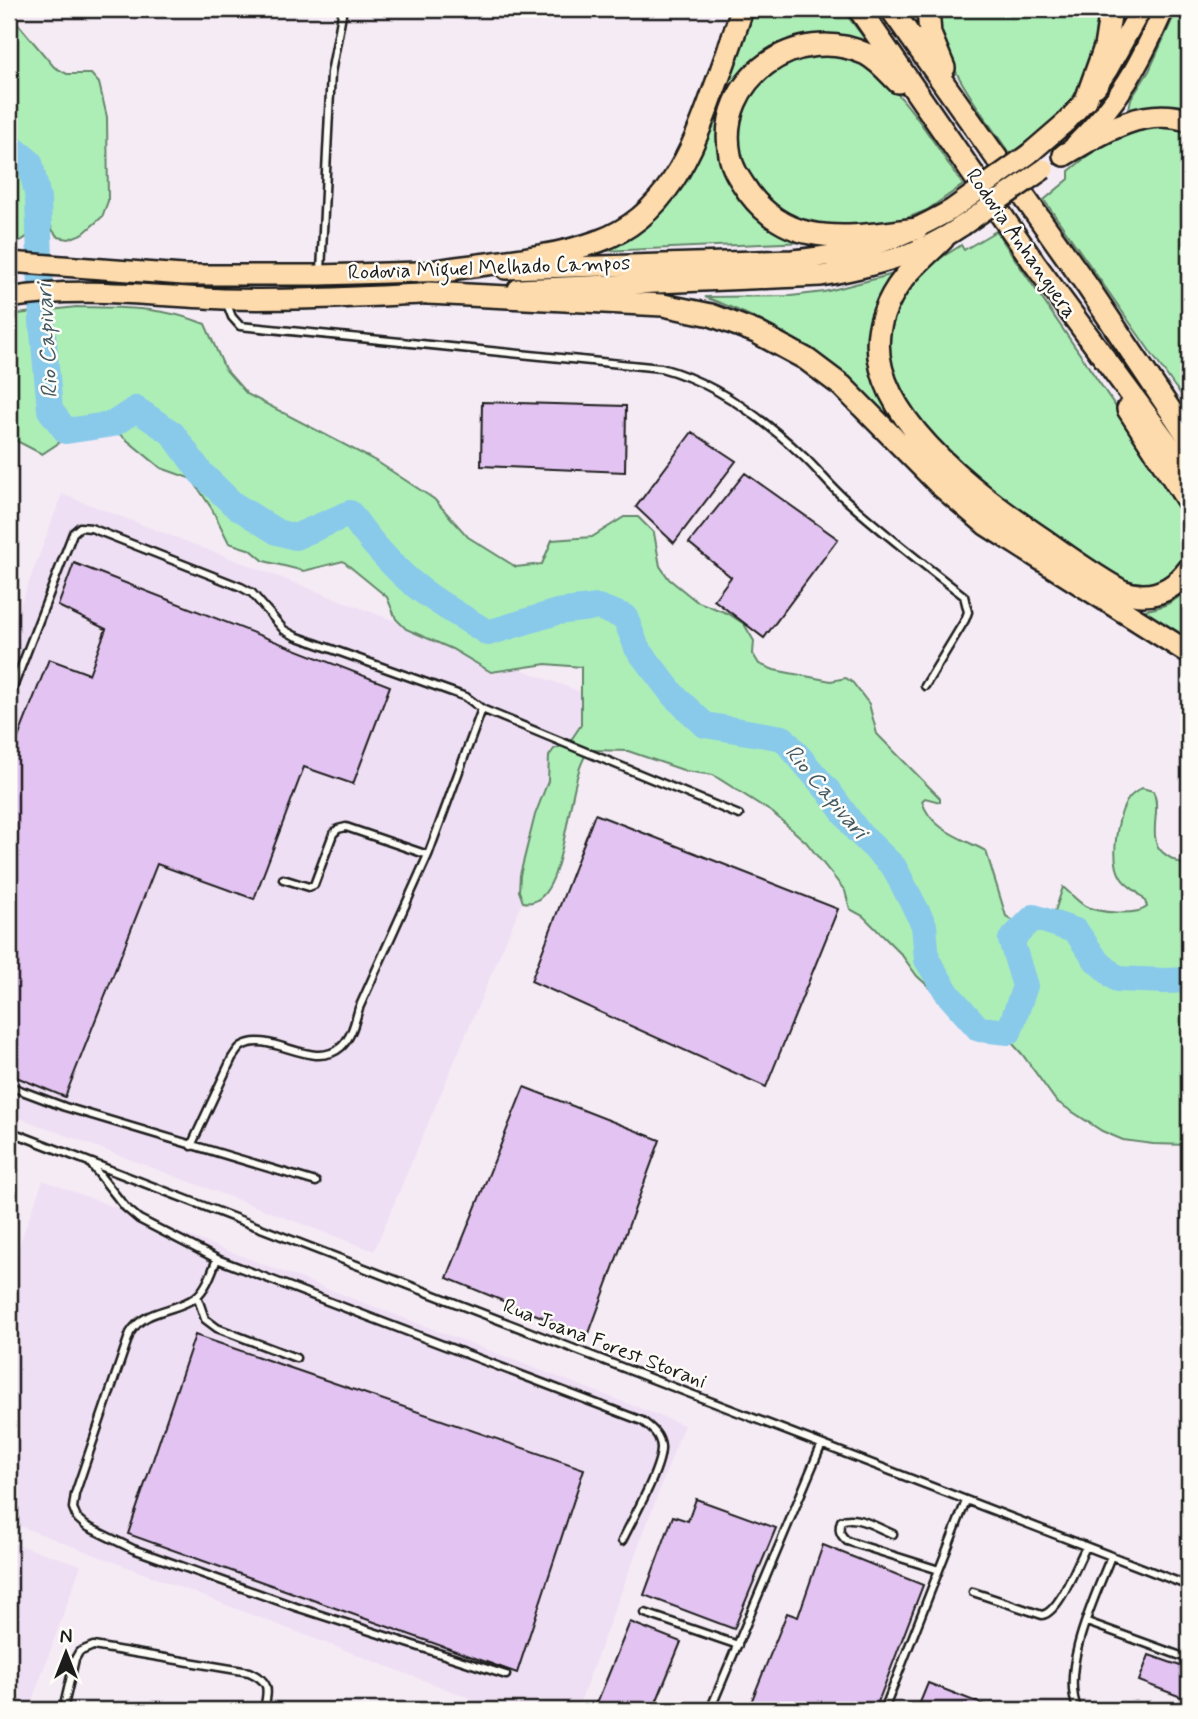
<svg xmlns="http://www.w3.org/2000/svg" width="1198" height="1719" font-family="Mynerve,sans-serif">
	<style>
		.built { fill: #efdff4 }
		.green { fill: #adeeb7; stroke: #64856a; stroke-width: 2 }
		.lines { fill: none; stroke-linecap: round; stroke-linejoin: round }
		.river { stroke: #89caea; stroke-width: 26 }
		.building { fill: #e2c3f1; stroke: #1c1c1c; stroke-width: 2 }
		.service-casing { stroke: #1c1c1c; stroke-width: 11 }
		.primary-casing { stroke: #1c1c1c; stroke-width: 24 }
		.trunk-casing { stroke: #1c1c1c; stroke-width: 24 }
		.motorway-casing { stroke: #1c1c1c; stroke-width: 26 }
		.service { stroke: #fdfcf7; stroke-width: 6 }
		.primary { stroke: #fedbac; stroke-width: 19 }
		.trunk { stroke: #fedbac; stroke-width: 19 }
		.motorway { stroke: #fedbac; stroke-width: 21 }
		.trunk-bridge-casing { stroke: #1c1c1c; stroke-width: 24; stroke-linecap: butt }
		.trunk-bridge { stroke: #fedbac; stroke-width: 19 }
		.labels { text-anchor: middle; stroke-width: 5; stroke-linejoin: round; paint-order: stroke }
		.street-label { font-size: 21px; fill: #1c1c1c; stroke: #fdfcf7 }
		.water-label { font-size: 23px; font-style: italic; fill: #425964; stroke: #fdfcf7 }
	</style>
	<rect width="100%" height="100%" fill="#f5ebf5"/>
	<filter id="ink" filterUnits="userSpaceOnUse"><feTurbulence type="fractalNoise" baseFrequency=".0143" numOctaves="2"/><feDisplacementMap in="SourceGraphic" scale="14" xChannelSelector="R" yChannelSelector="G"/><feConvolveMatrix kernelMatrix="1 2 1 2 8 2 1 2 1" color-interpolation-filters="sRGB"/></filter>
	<g filter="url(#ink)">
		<path class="built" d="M62 494 607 702 374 1251 9 1114V635Z
			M43 1180 684 1425 577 1710H501L9 1522V1273Z
			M9 1542 81 1565 29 1710H9Z"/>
		<path class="green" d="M751 9H842L874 51 830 36 813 35 792 38 775 47 760 56 722 147 805 242 603 251 601 249 649 221Z
			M936 9H1104L1102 23 1081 84 1068 105 1049 125 1010 154C982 113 939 60 936 9Z
			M1177 9H1189V113L1129 109 1131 99 1149 71Z
			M9 13 54 67 67 74H91L99 83 107 117 108 201 102 217 84 233 69 239 58 237 53 231 41 201C36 220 34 243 9 243Z
			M821 52C831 55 843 55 853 59 898 78 935 146 963 185L927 210 897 222 844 229 794 221 762 197 742 164 737 129 749 93 773 65Z
			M1138 124 1189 126V404L1175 387 1044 200 1069 179V171L1107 140Z
			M996 231 1180 501C1185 516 1191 533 1189 549 1187 559 1181 565 1174 571 1154 590 1140 589 1116 578 1032 520 803 393 921 272 932 261 949 254 961 245L964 250Z
			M898 273 875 363 998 521C978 504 955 488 936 470 900 436 871 394 832 364 793 334 750 314 705 297L791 296 824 292Z
			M76 307C122 308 162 306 205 324L225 369 247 394 376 461 434 499 468 537 516 567 542 564 552 540 592 537 624 517H638L654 533 660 566 669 579 696 601 729 614 744 624 754 641 753 654 759 664 774 670 831 681 846 678 853 683 869 704 877 734 940 798V802L925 798 922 801C930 829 961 838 986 851L1006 916 1027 929 1053 917 1063 887C1070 893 1077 901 1085 906 1098 913 1136 916 1147 907 1145 894 1129 889 1122 879 1109 862 1117 814 1129 798 1132 794 1137 791 1142 788L1153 791C1157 799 1156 804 1156 813 1152 851 1157 851 1189 868V1145L1153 1144 1123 1140 1102 1131 1056 1101 1022 1054 1002 1032 959 1014 917 976 901 954 863 916 850 909 845 891 806 842 773 813 713 775 686 771 628 751 590 750C564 772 570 912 523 902L519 891 520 875 535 815 548 781 549 756 554 749 569 743 581 725V667L546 664 491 672 452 649 406 629 396 619 387 597 343 561 304 571 264 561 251 550 229 543 212 509 192 479 161 468 117 432 99 429 74 433 42 454 9 437V315Z
			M1189 587V641L1139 611C1161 608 1174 604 1189 587Z"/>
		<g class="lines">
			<path class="river" d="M9 145 30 162 38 198 42 322 50 410 66 431 113 424 136 409 172 433 201 473 233 504 277 532 295 537 350 513C365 535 383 556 403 575 428 598 460 615 488 633L557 612 598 607 625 617 637 648 674 696 705 725 783 738 829 792 858 832 894 867 924 925 927 960 948 994 979 1029 1009 1032 1025 986 1011 940 1034 917 1076 931 1096 960 1117 979 1166 981 1189 980"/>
		</g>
		<path class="building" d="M482 402 626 406 625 472 481 466Z
			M692 432 736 461 674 543 636 507Z
			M745 473 838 539 764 638 714 600 731 577 689 543Z
			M74 563 390 686 353 784 304 767 254 899 157 864 65 1097 9 1074V761L49 659 89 674 106 629 58 606Z
			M595 814 838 909 766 1087 531 981Z
			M524 1087 660 1140 588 1336 447 1278Z
			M9 1166 18 1170 9 1193Z
			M195 1335 584 1469 517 1673 128 1534Z
			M696 1499 776 1528 734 1629 644 1595 673 1516 688 1521Z
			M823 1545 923 1585 875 1710H748L787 1613 798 1617Z
			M630 1622 681 1642 653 1710H594Z
			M1149 1655 1189 1669V1700L1139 1681Z
			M928 1683 992 1708 991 1710H917Z"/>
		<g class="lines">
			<defs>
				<path id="service" d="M321 271 331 73 343 9
					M227 304 232 317 240 326 661 368C714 382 764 419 804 457 818 470 830 486 845 499 883 533 924 565 964 596L968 612 965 620 925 686
					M9 698 73 533 80 527 91 528 241 587 252 593 284 630 295 636 466 697 482 709 428 855 359 1008C355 1021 352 1037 341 1047 313 1072 269 1029 242 1046 238 1048 235 1054 232 1058L191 1146
					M482 709 739 815
					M283 879 309 887 314 885 333 834 338 829 346 827 428 855
					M9 1086 65 1107 316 1182
					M9 1131 1189 1586
					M90 1163 125 1207 139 1219 217 1259 642 1421C651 1428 660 1434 661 1447 662 1468 632 1520 622 1541
					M217 1259C212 1271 207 1288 196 1297 174 1313 145 1308 130 1333L75 1494 73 1508 77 1518 86 1526 133 1549 296 1607 506 1675
					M197 1296 205 1319 217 1328 296 1358
					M893 1534C878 1528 856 1514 841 1521 838 1530 840 1535 847 1541L939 1570
					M973 1592 1042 1615C1060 1612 1077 1563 1086 1547
					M645 1613 738 1645
					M1087 1622 1189 1659
					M63 1710 75 1659 79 1652 93 1646 249 1672C271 1682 268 1689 264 1710
					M710 1710 821 1446
					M884 1710 966 1501
					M1078 1710C1059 1670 1096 1595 1111 1556"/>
				<path id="primary" d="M1096 87 1108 69 1141 9
					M1075 145C1120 101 1139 66 1164 9"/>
				<path id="trunk" d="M1029 154 1066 122 1086 100
					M9 262 183 275H320L452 271
					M506 269 792 260C858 254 894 242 951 210
					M518 289 821 276C871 267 920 255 962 226
					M9 298C79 286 152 296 223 299 296 301 370 296 443 293"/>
				<path id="motorway" d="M859 9 1035 264 1189 473
					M891 9 1088 287 1189 438
					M928 9 930 34 944 68
					M898 82C888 72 879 61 866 54 797 22 715 79 730 155 732 169 741 181 749 193 764 213 785 228 810 233 845 240 882 233 917 229
					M1086 100 1105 47 1111 9
					M1064 155C1101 133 1145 105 1189 121
					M943 239C918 264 897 278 884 313 849 405 982 498 1046 541 1071 559 1095 576 1122 591 1149 601 1172 592 1189 569
					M436 271C487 263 550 259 599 241 666 217 692 152 714 90 724 63 734 36 742 9
					M428 293 663 305 711 315 756 332 806 359 842 386 940 485 987 525 1189 653
					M1128 409 1189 503"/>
			</defs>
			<use href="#service" class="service-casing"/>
			<use href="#primary" class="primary-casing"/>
			<use href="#trunk" class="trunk-casing"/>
			<use href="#motorway" class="motorway-casing"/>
			<use href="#service" class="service"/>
			<use href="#primary" class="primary"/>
			<use href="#trunk" class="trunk"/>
			<use href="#motorway" class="motorway"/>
			<defs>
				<path id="trunk-bridge" d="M951 210 1029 154
					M962 226 1044 169"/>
			</defs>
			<use href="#trunk-bridge" class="trunk-bridge-casing"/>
			<use href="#trunk-bridge" class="trunk-bridge"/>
		</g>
	</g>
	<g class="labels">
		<g class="street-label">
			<text transform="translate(1022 243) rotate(55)" y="7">Rodovia Anhanguera</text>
			<text transform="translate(489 267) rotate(-2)" y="7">Rodovia Miguel Melhado Campos</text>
			<text transform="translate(605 1343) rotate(21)" y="7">Rua Joana Forest Storani</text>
		</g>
		<g class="water-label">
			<text transform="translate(46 341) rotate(-93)" y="8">Rio Capivari</text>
			<text transform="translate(827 791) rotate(50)" y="8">Rio Capivari</text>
		</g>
	</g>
	<rect width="1198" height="1719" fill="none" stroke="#fdfcf7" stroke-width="35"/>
	<rect x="18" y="18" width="1163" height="1684" fill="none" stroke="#1c1c1c" stroke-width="2.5" filter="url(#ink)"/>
	<g transform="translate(66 1653)" stroke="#fdfcf7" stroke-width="5" paint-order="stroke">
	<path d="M0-5L12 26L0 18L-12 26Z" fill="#1c1c1c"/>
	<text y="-10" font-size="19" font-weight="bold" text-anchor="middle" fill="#1c1c1c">N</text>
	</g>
</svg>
